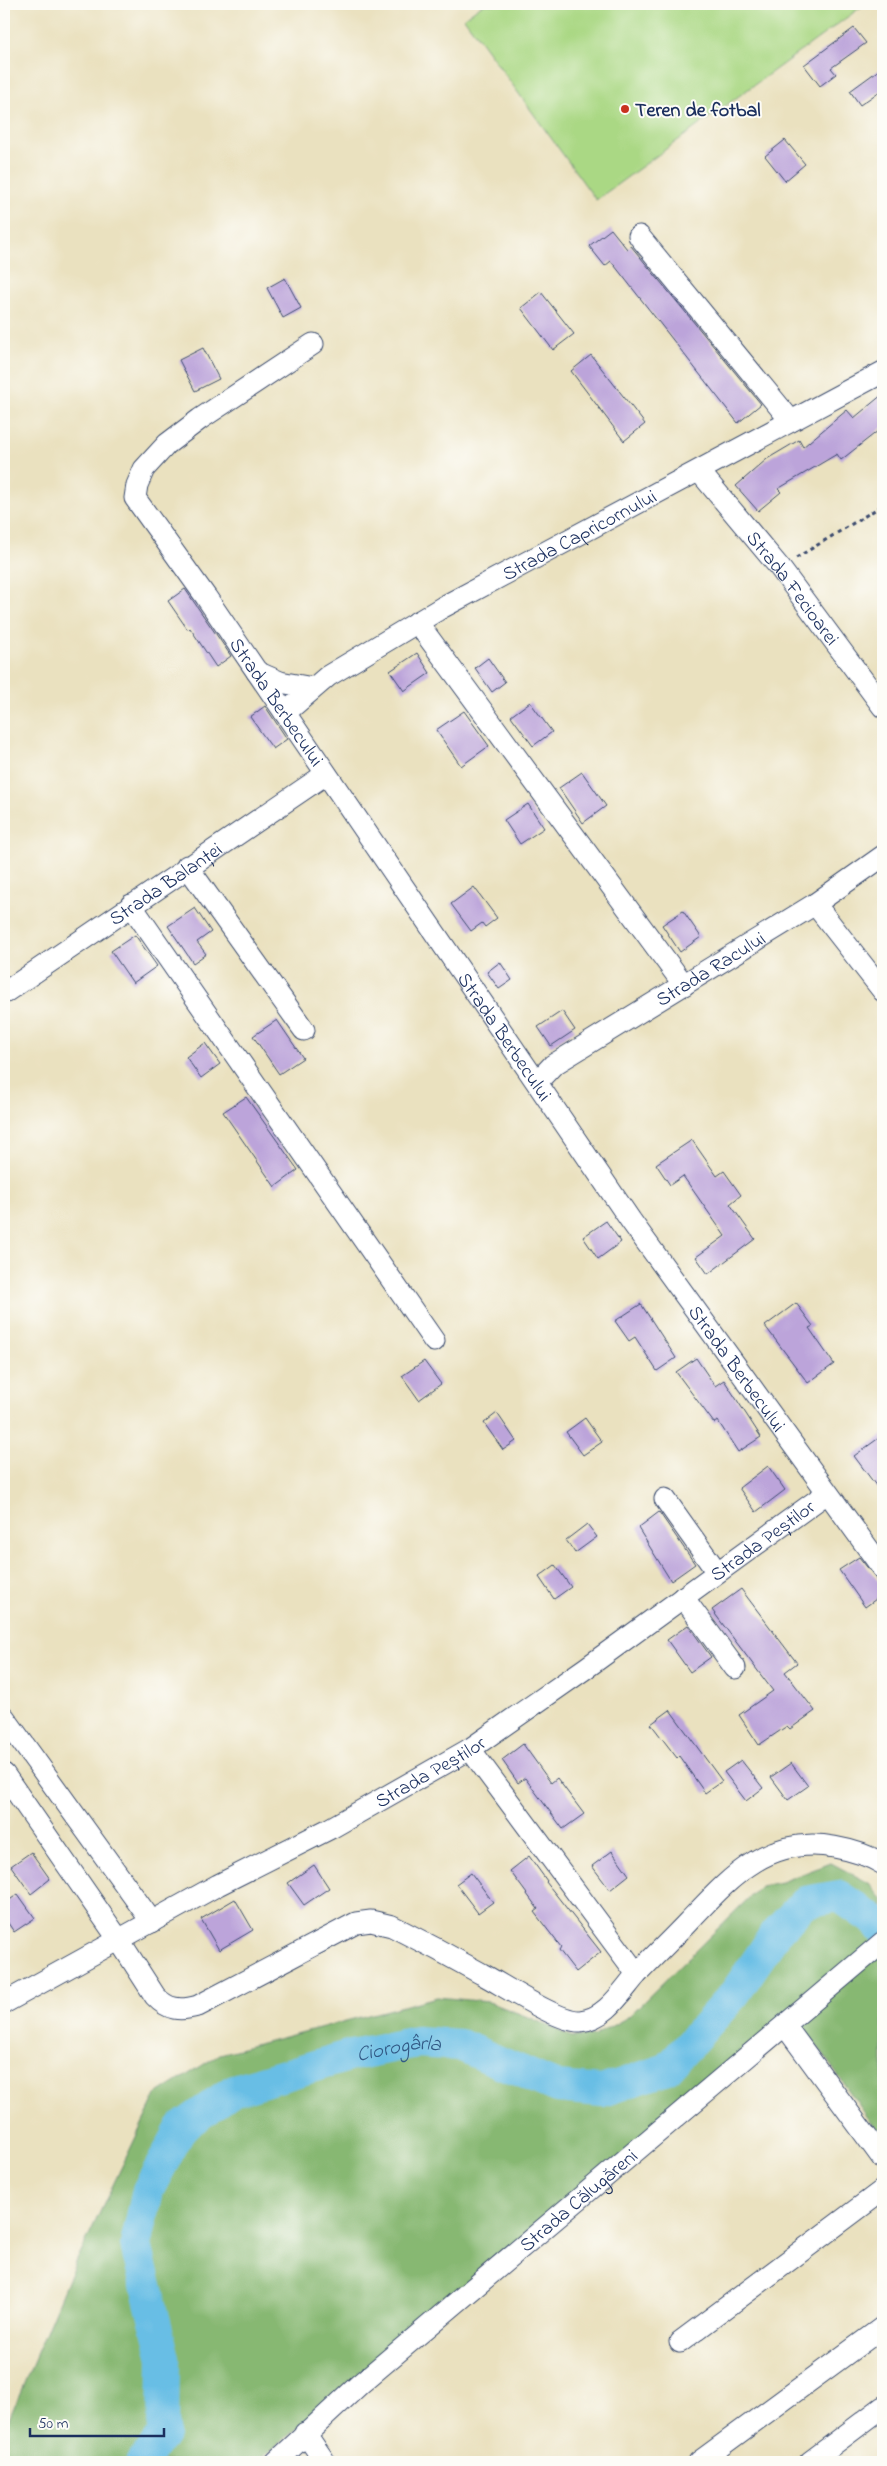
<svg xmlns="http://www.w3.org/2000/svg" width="887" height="2466" font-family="'Indie Flower',sans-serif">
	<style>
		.green { fill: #aad884; stroke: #628471 }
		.forest { fill: #87b872; stroke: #517468 }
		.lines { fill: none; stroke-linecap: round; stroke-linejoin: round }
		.river { stroke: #68bee5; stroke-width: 32 }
		.building { fill: #bca4da }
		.minor-casing { stroke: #3a4a6d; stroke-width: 23 }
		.path { stroke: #3a4a6d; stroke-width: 3; stroke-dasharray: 4 4; stroke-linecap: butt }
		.minor { stroke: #fff; stroke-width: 21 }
		.poi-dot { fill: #c8321e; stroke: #fdfcf7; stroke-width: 2 }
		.labels { text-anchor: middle; stroke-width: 4; stroke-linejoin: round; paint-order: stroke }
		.poi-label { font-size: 20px; font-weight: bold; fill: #1b2f5e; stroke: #fdfcf7; text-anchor: start }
		.street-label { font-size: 20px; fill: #1b2f5e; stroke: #fdfcf7 }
		.water-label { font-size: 21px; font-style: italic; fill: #325a86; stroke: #fdfcf7 }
	</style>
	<rect width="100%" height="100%" fill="#fdfcf7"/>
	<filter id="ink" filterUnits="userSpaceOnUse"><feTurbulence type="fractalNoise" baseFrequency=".02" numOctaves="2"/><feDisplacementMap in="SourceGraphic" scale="10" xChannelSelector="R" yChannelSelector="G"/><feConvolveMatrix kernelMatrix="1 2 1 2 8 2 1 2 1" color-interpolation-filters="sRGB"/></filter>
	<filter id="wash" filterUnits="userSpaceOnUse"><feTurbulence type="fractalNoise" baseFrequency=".0096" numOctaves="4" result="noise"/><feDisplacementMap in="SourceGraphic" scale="20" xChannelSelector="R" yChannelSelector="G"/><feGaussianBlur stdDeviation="1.12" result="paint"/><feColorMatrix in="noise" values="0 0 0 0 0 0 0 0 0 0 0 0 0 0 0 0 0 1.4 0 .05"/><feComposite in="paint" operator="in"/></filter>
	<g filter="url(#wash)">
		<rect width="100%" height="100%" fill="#eae1bf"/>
		<path class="green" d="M483 4H863L864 5 596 200 464 18Z"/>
		<path class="forest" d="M831 1863 869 1883 883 1900V2139L793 2012 257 2462H4V2427L9 2419 68 2279 156 2095 220 2054 437 1997 489 2002 533 2019 572 2037 594 2036 628 2017 761 1886 781 1882Z"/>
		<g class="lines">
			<path class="river" id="s1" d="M142 2462 163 2435 164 2358 136 2245 148 2190 182 2127 234 2090 352 2055 417 2042 460 2045 557 2087 602 2091 667 2069 735 1993 776 1933 805 1902 839 1896 876 1922 883 1931"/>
		</g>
		<g id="blocks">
			<path class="building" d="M854 28 866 43 831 68 836 74 820 86 804 65Z
				M883 67V89L860 105 850 91Z
				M785 140 805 164 785 181 765 156Z
				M611 229 627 249 631 246 761 404 738 423 611 261 605 266 589 246Z
				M285 278 301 308 283 318 267 288Z
				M541 292 574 334 553 350 521 308Z
				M203 348 219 379 195 391 179 360Z
				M591 355 645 424 624 441 571 371Z
				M883 394V427L841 460 837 454 778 489 781 492 758 511 736 486 767 459 799 440 803 447 847 410 854 418Z
				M185 589 231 656 216 667 190 628 188 630 168 601Z
				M417 653 430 673 404 691 390 671Z
				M488 658 505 682 492 692 475 668Z
				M530 702 552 732 533 746 511 716Z
				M265 706 287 739 273 749 250 717Z
				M464 711 489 746 461 766 436 730Z
				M582 772 606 806 583 823 559 788Z
				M528 804 544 828 520 844 504 820Z
				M474 887 497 918 485 927 482 923 471 931 451 904Z
				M195 908 211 932 197 942 206 954 193 963 168 926Z
				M683 911 701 937 680 952 662 925Z
				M135 935 157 966 133 983 111 951Z
				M500 962 512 980 499 989 487 972Z
				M562 1011 575 1030 551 1046 538 1027Z
				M277 1020 303 1058 279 1074 253 1036Z
				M205 1043 220 1064 201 1078 186 1057Z
				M246 1097 298 1170 275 1187 223 1112Z
				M692 1140 717 1176 724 1171 741 1195 730 1204 755 1239 708 1274 696 1257 725 1236 683 1176 670 1185 656 1164Z
				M606 1221 621 1242 598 1259 583 1237Z
				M796 1303 813 1326 809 1328 834 1364 808 1383 765 1326Z
				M641 1304 676 1358 657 1371 635 1337 629 1341 615 1321Z
				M696 1358 715 1386 724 1380 761 1437 738 1452 718 1421 714 1423 676 1372Z
				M424 1361 441 1384 419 1400 402 1376Z
				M497 1413 516 1441 503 1450 484 1423Z
				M585 1418 602 1442 583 1455 566 1432Z
				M883 1435V1495L854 1456Z
				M768 1466 785 1490 756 1512 739 1488Z
				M659 1512 695 1564 671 1581 638 1528Z
				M587 1524 597 1537 575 1553 566 1540Z
				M859 1557 883 1587V1594L865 1607 839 1570Z
				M555 1565 571 1587 554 1599 539 1577Z
				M741 1589 797 1663 785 1672 815 1711 790 1729 787 1726 759 1745 739 1715 773 1691 712 1610Z
				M688 1625 711 1657 690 1672 667 1640Z
				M670 1710 722 1781 705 1793 679 1756 677 1758 651 1724Z
				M523 1744 551 1783 557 1778 584 1814 563 1829 525 1778 518 1783 502 1760Z
				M741 1760 763 1788 746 1801 724 1772Z
				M791 1763 808 1786 788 1800 771 1777Z
				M612 1851 629 1875 610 1890 592 1866Z
				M31 1852 50 1879 31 1894 11 1866Z
				M529 1856 547 1881 546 1882 601 1952 576 1972 559 1950 561 1947 534 1912 538 1909 510 1871Z
				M314 1865 329 1888 304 1905 288 1883Z
				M471 1873 493 1902 478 1913 456 1884Z
				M18 1894 35 1918 14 1932 4 1917V1904Z
				M235 1899 253 1930 219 1950 201 1919Z"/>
		</g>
	</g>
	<g filter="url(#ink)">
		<use href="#blocks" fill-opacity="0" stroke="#3a4a6d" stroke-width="1"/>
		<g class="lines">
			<defs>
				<g id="minor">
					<path d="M639 236 791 421"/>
					<path id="s2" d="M313 344 200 419 167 444 144 469 137 485 135 498 206 597 631 1221 883 1569"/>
					<path id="s3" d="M699 471 780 568 883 707"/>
					<path d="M417 622 684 985"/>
					<path d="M257 672 280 682 313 688"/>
					<path id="s4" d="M285 713 328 676 443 607 883 372"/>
					<path d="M187 866 304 1030"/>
					<path d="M815 904 883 991"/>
					<path d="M131 905 434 1341"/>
					<path id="s5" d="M4 993 326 774"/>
					<path id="s6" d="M537 1082 553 1065 815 904 883 856"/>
					<path d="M665 1499 717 1572"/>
					<path d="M683 1597 735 1668"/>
					<path d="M4 1717 152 1922"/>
					<path d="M470 1749 637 1974"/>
					<path d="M4 1774 119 1940 155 1996C168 2010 180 2011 198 2006L356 1923 371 1921 392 1926C422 1941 452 1957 482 1974 503 1985 558 2022 580 2021 606 2019 622 1991 637 1974 654 1956 671 1940 688 1922 730 1878 767 1835 834 1847 851 1850 868 1855 883 1864"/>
					<path id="s7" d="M4 2003 218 1885 331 1828 470 1749 586 1668 827 1493"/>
					<path d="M786 2027 883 2159"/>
					<path d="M680 2342 883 2190"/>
					<path d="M305 2433 325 2462"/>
					<path id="s8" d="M276 2462 360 2384 883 1942"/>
					<path d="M699 2462 883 2327"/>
					<path d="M810 2462 883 2407"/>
				</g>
			</defs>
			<use href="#minor" class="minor-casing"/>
			<path class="path" d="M796 558 883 505"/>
			<use href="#minor" class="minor"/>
		</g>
	</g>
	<circle class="poi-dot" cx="625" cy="109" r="5"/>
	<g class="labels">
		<g class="poi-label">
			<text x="635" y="116">Teren de fotbal</text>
		</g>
		<g class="street-label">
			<text dy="7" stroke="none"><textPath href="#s4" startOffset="345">Strada Capricornului</textPath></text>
			<text dy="7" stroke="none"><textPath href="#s3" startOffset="150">Strada Fecioarei</textPath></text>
			<text dy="7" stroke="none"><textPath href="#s2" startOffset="490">Strada Berbecului</textPath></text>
			<text dy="7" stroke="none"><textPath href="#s5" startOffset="195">Strada Balanței</textPath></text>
			<text dy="7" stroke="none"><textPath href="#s6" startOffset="208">Strada Racului</textPath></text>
			<text dy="7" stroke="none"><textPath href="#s2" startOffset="895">Strada Berbecului</textPath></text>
			<text dy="7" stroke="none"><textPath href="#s2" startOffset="1300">Strada Berbecului</textPath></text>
			<text dy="7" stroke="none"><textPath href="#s7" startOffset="890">Strada Peștilor</textPath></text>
			<text dy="7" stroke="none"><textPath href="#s7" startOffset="485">Strada Peștilor</textPath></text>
			<text dy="7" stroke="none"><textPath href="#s8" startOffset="400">Strada Călugăreni</textPath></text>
		</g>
		<g class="water-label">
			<text dy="7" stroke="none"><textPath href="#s1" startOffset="590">Ciorogârla</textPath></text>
		</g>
	</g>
	<rect width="887" height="2466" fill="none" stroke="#fdfcf7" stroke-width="20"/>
	<path d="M30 2428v8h134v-8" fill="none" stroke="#1b2f5e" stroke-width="2.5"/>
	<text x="38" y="2428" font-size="15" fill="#1b2f5e" stroke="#fdfcf7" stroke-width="4" paint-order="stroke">50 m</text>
</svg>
